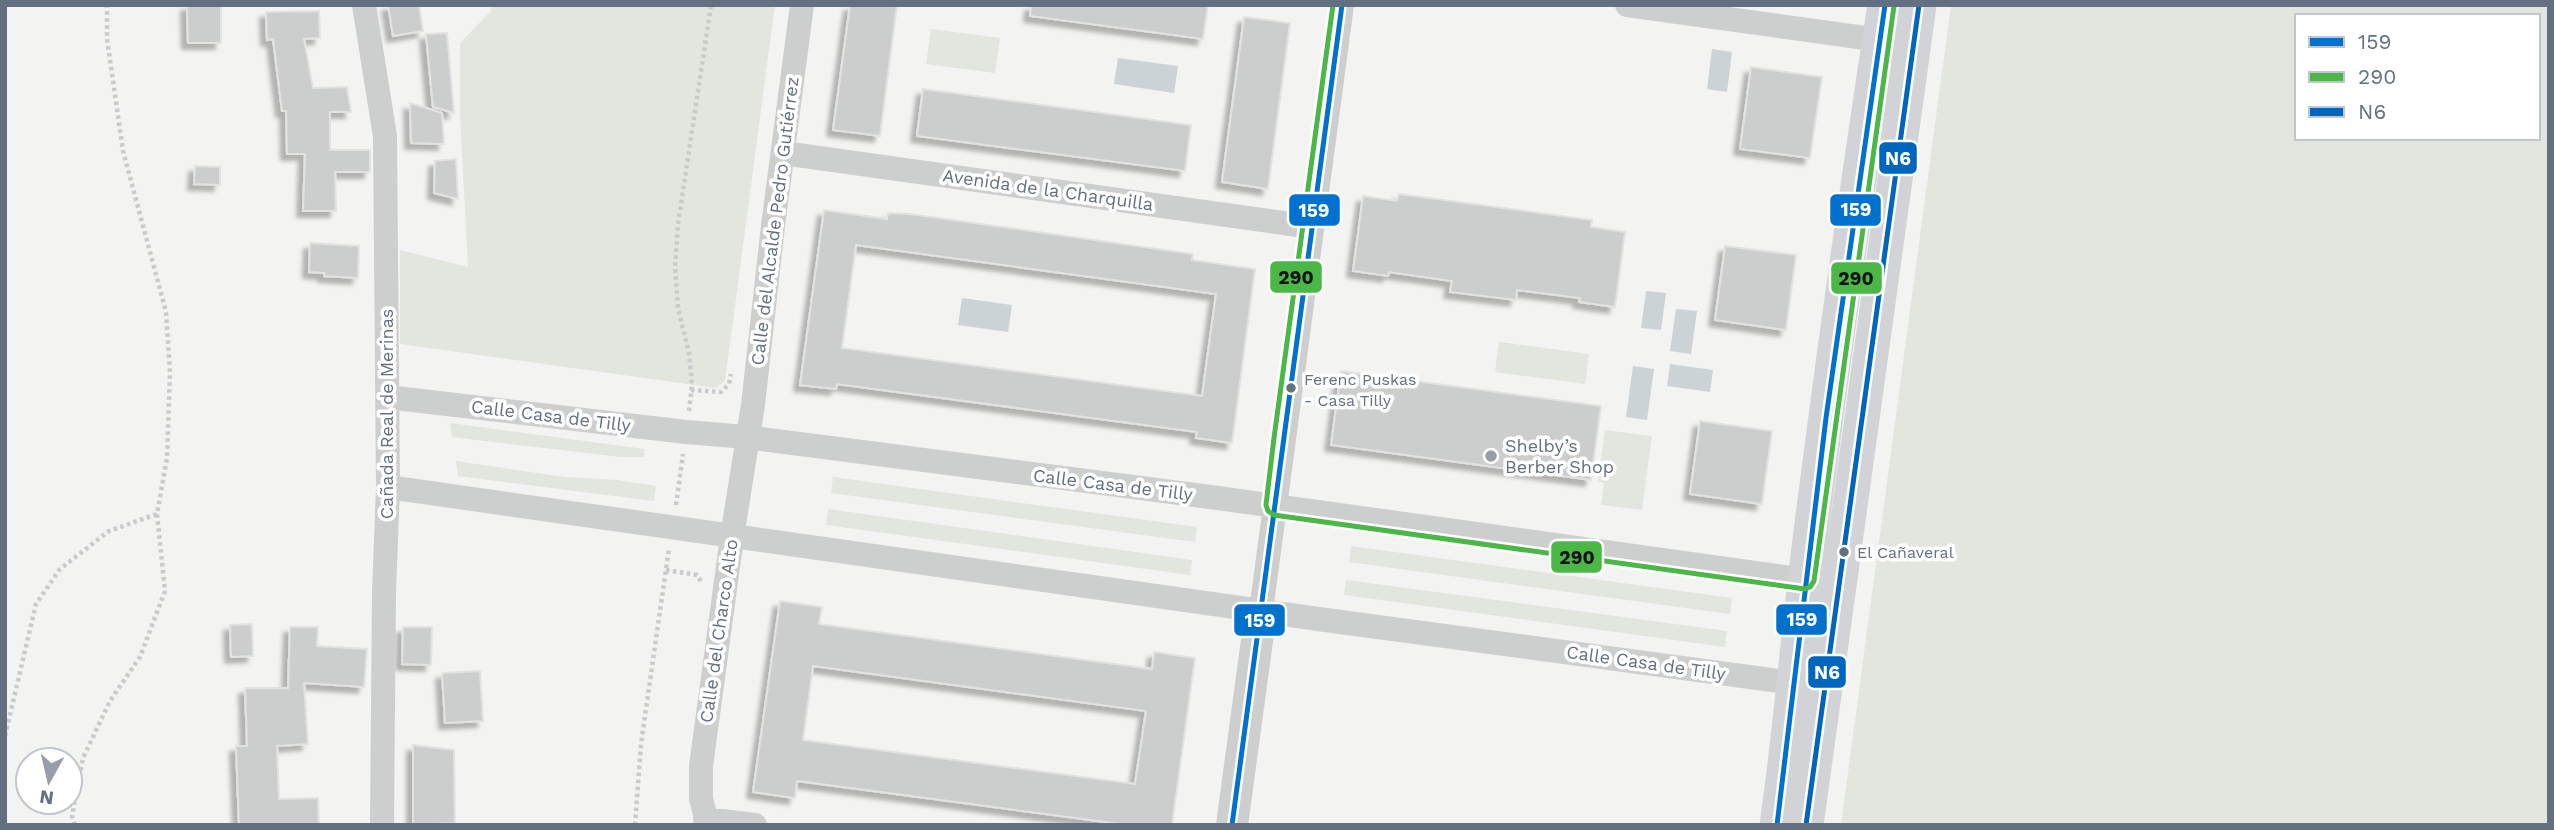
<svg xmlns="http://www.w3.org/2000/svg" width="2554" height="830" font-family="'Work Sans',sans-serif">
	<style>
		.green { fill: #e2e6df; fill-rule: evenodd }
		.water { fill: #ccd3d7 }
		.building { fill: #cccece; stroke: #e2e2e1; stroke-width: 2; fill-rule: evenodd; filter: url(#shadow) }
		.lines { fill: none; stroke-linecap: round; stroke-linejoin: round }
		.path { stroke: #c9cacb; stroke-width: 4.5; stroke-dasharray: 3.5 3.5; stroke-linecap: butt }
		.minor { stroke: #cdcece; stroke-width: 24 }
		.tertiary { stroke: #cdcece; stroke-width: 32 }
		.secondary { stroke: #d1d3d6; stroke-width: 35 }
		.bus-1-casing { stroke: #fff; stroke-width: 10 }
		.bus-2-casing { stroke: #fff; stroke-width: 10 }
		.bus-3-casing { stroke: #fff; stroke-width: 10 }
		.bus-1 { stroke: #0072ce; stroke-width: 5 }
		.bus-2 { stroke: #4ab747; stroke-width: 5 }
		.bus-3 { stroke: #0065bd; stroke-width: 5 }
		.bus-dot { fill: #627082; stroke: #fff; stroke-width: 2.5 }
		.poi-dot { fill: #959ea9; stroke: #fff; stroke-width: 2.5 }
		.labels { text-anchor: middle; stroke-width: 7; stroke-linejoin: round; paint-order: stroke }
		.bus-label { font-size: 16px; fill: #627082; stroke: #fff; text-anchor: start }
		.street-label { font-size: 18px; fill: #627082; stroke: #fff }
		.poi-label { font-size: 18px; fill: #627082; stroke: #fff; text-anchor: start }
		.line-badge { stroke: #fff; stroke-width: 2.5 }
		.badge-label { font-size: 19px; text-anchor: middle; font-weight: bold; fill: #fff }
		.pale-badge-label { font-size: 19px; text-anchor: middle; font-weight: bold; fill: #111 }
	</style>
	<defs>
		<filter id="shadow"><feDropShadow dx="-6" dy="6" stdDeviation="2" flood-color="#0004"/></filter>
	</defs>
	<rect width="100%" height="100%" fill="#f3f3f1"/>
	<path class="green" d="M490 5H775L725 381 716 388 400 344V250L468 267 460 117V43L491 11Z
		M1951 5H2549V825H1841ZM2297 16H2538V138H2297Z
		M931 29 1000 38 995 73 926 64Z
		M1499 342 1589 354 1585 384 1495 372Z
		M450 423 645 449 644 457H620L452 437Z
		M1605 430 1652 436 1642 510 1601 505 1604 483 1598 481Z
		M456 461 565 477 617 480 656 486 654 501 458 476Z
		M833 477 1197 527 1195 542 831 493Z
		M828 509 1192 560 1190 575 826 525Z
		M1351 546 1732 598 1730 614 1349 562Z
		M1346 580 1727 631 1725 647 1344 595Z"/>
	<path class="water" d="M1712 49 1732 52 1727 92 1707 89Z
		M1118 58 1178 66 1174 93 1114 84Z
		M1646 291 1666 293 1661 330 1641 328Z
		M962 298 1012 305 1008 332 958 325Z
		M1676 309 1697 311 1691 354 1670 351Z
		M1670 364 1713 370 1710 392 1667 386Z
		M1633 366 1654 369 1647 420 1626 417Z"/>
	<path class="building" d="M187 5H221V43H188Z
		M388 5H419L423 31 393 36Z
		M850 5H897L880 136 833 130Z
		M1031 5H1208L1203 39 1030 16Z
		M319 11 320 38 304 39 313 88 347 87 351 112H330V150H370V172H335L336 211H303L305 154H287L286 111H282L273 39 267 40 266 12Z
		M1244 17 1290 23 1268 189 1222 182Z
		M447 33 454 113 433 107 426 34Z
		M1751 67 1822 77 1810 158 1740 149Z
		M923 89 1191 125 1185 171 917 136Z
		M410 103 442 113 444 144 411 143Z
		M456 159 458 199 434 193 435 161Z
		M195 166 220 167V185L194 184Z
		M1399 194 1592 220 1591 227 1625 232 1615 307 1579 302 1580 298 1517 290 1516 300 1450 292 1452 281 1389 272 1388 276 1353 271 1363 196 1397 201Z
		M824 210 887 219 888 213 910 214 1193 254 1192 260 1255 269 1232 443 1196 438 1197 432 837 384 836 389 800 385ZM856 245 1216 294 1202 396 842 348Z
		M310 243 359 246 358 278 324 276V273L309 272Z
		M1725 246 1796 255 1786 330 1715 320Z
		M1341 371 1601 406 1591 480 1331 445Z
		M1700 421 1772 431 1762 504 1690 494Z
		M780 601 822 607 819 624 944 641 1152 669 1154 652 1195 658 1172 825H1128L797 781 795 798 753 792ZM813 666 1146 711 1135 784 803 740Z
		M252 624 253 656 231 657 230 625Z
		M290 627H318L317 646 367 649 364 687 304 683 308 744 277 746 279 799 318 798 319 825H239L236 746H247L245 688H288Z
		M403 627H432L431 665 402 664Z
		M480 671 483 721 445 723 442 673Z
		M413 745 454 750 455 823 413 825Z"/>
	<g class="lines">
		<path class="path" d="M691 390 721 392 729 384 731 374
			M689 411 692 385 689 353 678 309 675 267 678 224 711 5
			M676 505 683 454
			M666 570 697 575 702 583
			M5 736 36 604 60 569 109 531 157 514
			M75 825 72 816 83 758 110 701 140 657 165 591 157 514 167 458 170 372 166 312 123 151 107 39V5
			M635 825 641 744 669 548"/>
		<path class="minor" d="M364 5 385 136 388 487 384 592 382 825
			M1627 5 1894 42
			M783 153 1312 227
			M387 397 686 432 746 437 1218 498 1820 582
			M388 487 1318 619 1809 685
			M1261 611 1342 5
			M705 819 755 825
			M708 825 701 799V766L732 537 753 405 773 226 802 5"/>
		<path class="tertiary" d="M1232 825 1261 611"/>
		<path class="secondary" d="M1777 825C1790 736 1797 646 1808 556 1831 372 1857 188 1885 5
			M1806 825 1919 5"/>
		<defs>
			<path id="bus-1" d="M1232 825 1342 5
				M1777 825 1826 418 1885 5"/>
			<path id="bus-2" d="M1333 5 1274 438 1266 505 1268 511 1274 515 1805 589 1810 587 1814 581 1894 6"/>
			<path id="bus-3" d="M1806 825 1919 5"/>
		</defs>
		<use href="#bus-1" class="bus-1-casing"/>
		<use href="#bus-2" class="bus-2-casing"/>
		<use href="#bus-3" class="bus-3-casing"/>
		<use href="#bus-1" class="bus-1"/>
		<use href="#bus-2" class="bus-2"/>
		<use href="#bus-3" class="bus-3"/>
	</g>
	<g class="bus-dot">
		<circle cx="1291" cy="388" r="6"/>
		<circle cx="1844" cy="552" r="6"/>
	</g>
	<circle class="poi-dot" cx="1491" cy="456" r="7"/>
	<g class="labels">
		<g class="bus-label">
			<text x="1304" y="385">Ferenc Puskas<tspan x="1304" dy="21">- Casa Tilly</tspan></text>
			<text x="1857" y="558">El Cañaveral</text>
		</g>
		<g class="street-label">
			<text transform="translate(1048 190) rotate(8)" y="6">Avenida de la Charquilla</text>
			<text transform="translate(775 221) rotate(-83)" y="6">Calle del Alcalde Pedro Gutiérrez</text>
			<text transform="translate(387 414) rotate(-90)" y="6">Cañada Real de Merinas</text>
			<text transform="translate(551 416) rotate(7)" y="6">Calle Casa de Tilly</text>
			<text transform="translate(1113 485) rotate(7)" y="6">Calle Casa de Tilly</text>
			<text transform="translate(719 631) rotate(-82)" y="6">Calle del Charco Alto</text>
			<text transform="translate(1646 663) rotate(8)" y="6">Calle Casa de Tilly</text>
		</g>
		<g class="poi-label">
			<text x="1505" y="452">Shelby’s<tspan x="1505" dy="21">Berber Shop</tspan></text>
		</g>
	</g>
	<g class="line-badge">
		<rect x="1878" y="141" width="40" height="34" rx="7" fill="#0065bd"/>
		<rect x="1829" y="193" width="53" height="34" rx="7" fill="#0072ce"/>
		<rect x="1288" y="193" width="53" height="34" rx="7" fill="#0072ce"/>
		<rect x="1269" y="260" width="54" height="34" rx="7" fill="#4ab747"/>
		<rect x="1830" y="261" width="53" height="34" rx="7" fill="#4ab747"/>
		<rect x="1550" y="540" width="53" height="34" rx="7" fill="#4ab747"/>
		<rect x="1775" y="603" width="53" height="33" rx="7" fill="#0072ce"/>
		<rect x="1233" y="603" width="53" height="34" rx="7" fill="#0072ce"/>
		<rect x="1807" y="655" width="40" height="34" rx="7" fill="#0065bd"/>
	</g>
	<g class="badge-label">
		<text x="1898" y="165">N6</text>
		<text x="1856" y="216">159</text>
		<text x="1314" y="217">159</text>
		<text x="1802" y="626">159</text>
		<text x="1260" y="627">159</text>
		<text x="1827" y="679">N6</text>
	</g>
	<g class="pale-badge-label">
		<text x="1296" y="284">290</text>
		<text x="1856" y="285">290</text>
		<text x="1577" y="564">290</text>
	</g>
	<rect width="2554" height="830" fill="none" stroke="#627082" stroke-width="14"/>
	<rect x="2295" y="14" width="245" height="126" fill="#ffffff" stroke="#c0c6cd" stroke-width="2"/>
	<rect x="2309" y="37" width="35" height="10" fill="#0072ce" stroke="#c0c6cd" stroke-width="2"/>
	<text x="2358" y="49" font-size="21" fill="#627082">159</text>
	<rect x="2309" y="72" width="35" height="10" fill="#4ab747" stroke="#c0c6cd" stroke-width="2"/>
	<text x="2358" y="84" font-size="21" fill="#627082">290</text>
	<rect x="2309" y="107" width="35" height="10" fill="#0065bd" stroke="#c0c6cd" stroke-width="2"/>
	<text x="2358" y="119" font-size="21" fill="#627082">N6</text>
	<g transform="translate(49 781) rotate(188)"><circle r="33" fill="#ffffff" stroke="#c0c6cd" stroke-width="2"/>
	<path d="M0-5L12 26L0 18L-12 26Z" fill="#959ea9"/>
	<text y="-10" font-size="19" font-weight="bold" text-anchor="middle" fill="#627082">N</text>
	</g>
</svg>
